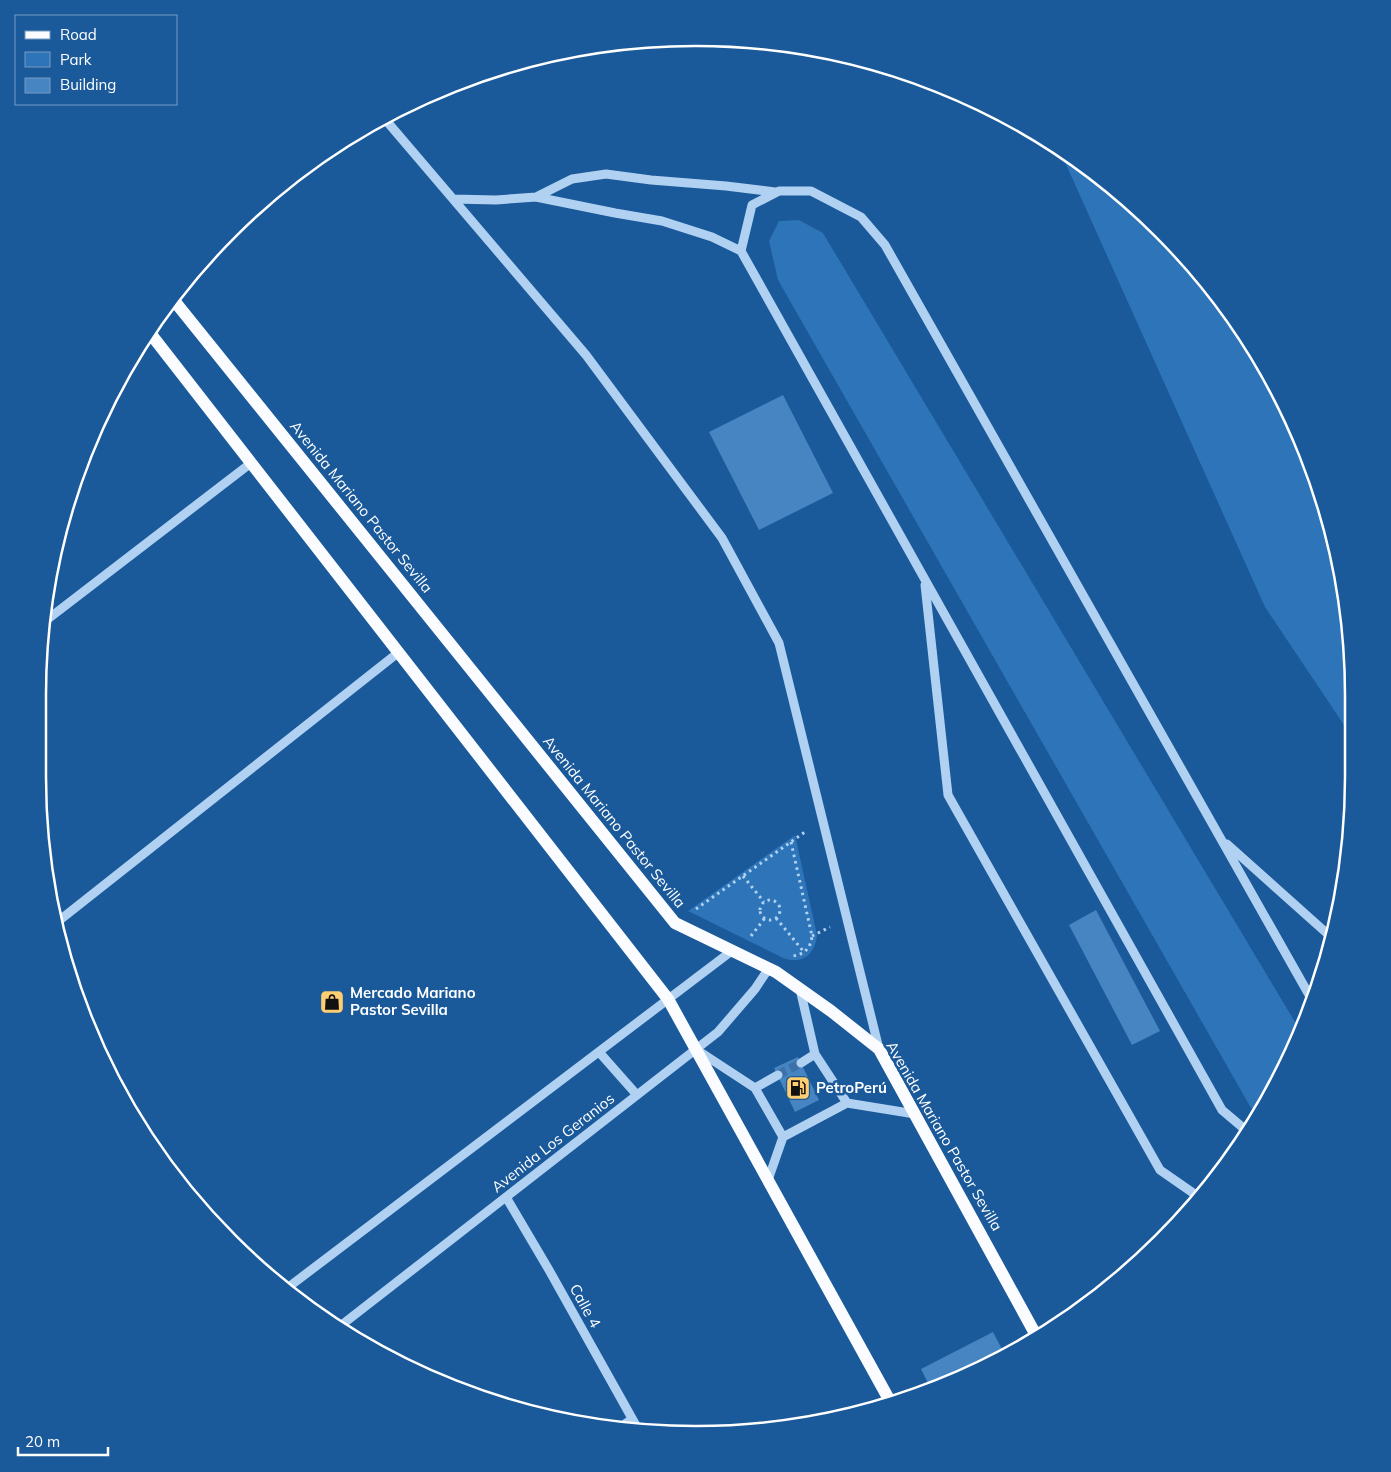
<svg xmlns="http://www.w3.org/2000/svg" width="1391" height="1472" font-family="Mulish,sans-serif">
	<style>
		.green { fill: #2d74b8 }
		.building { fill: #4785c2 }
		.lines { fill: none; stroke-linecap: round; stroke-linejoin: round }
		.minor-tunnel { stroke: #3c72a9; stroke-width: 9; stroke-dasharray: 9 4.5; stroke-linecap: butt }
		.path { stroke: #b0d1f1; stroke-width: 3; stroke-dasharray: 2.5 4; stroke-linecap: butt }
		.minor { stroke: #b0d1f1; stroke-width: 9 }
		.major { stroke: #fafcff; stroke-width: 12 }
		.labels { text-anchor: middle; stroke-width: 5; stroke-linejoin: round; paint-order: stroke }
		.street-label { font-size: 15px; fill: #fff; stroke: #1a599a }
		.poi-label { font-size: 15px; font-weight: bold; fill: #fff; stroke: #1a599a; text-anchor: start }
		.rim { fill: none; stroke: #fff; stroke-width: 2.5 }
	</style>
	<rect width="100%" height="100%" fill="#1a599a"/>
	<path class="green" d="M1049 144 1096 174 1190 262 1265 367 1319 484 1348 610 1352 737 1265 607 1064 160Z
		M799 220 823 233 1301 1032 1259 1111 1251 1108 778 280 769 241 779 221Z
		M795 835 817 935C815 955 802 965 783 958L688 911Z"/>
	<path class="building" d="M783 395 833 493 759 530 709 432Z
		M1096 910 1160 1031 1132 1045 1069 925Z
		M798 1057 819 1100 795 1112 774 1068Z
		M993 1332 1005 1355 931 1389 921 1369Z"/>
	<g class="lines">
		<path class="minor-tunnel" d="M778 1075 801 1063"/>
		<path class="path" d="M791 842 812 936C811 948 804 955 792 956
			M743 876 764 902
			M760 910a10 10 0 1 1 20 0a10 10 0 1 1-20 0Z
			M696 909 805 832
			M776 918 804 952
			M751 936 765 918
			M812 936 830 927"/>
		<path class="minor" d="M384 118 586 355 722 538 779 643 879 1049
			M536 197 572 179 606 174 651 180 726 186 775 192
			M453 199 496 200 536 197 615 213 662 221 712 237 741 251
			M925 585 948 795 1160 1170 1196 1195
			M44 622 251 463
			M1227 844 1331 937
			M56 923 399 652
			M800 989 815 1054 847 1103 915 1114
			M697 1050 755 1088 783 1137 768 1180
			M599 1052 637 1095
			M801 1063 815 1054
			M755 1088 778 1075
			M1248 1132 1222 1110 741 251 752 205 779 191H811L861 217 885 245 1312 1000
			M783 1137 847 1103
			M506 1197 549 1270 638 1429
			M286 1289 733 950
			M339 1327 718 1032 755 989 769 968
			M618 1429 632 1419"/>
		<path class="major" d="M172 298 675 923 776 972 831 1011 879 1049 1037 1337
			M150 333 668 999 891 1403"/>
	</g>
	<defs>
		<symbol id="shop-square" viewBox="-11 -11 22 22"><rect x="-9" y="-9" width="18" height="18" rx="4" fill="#ffce70" stroke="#1a599a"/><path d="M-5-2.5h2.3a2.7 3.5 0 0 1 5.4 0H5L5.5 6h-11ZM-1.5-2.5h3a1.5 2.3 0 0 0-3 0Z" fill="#111"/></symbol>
		<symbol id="fuel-square" viewBox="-11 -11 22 22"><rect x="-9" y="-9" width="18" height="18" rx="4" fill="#ffce70" stroke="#1a599a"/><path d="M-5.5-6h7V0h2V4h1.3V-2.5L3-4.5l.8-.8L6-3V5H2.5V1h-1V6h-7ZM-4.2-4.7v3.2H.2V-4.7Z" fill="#111"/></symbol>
	</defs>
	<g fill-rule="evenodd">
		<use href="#shop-square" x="318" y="988" width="28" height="28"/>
		<use href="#fuel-square" x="784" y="1074" width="28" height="28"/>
	</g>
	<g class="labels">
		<g class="street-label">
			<text transform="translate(361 507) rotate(51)" y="5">Avenida Mariano Pastor Sevilla</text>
			<text transform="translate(614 822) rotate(51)" y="5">Avenida Mariano Pastor Sevilla</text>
			<text transform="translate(944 1136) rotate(60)" y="5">Avenida Mariano Pastor Sevilla</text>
			<text transform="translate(553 1143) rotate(-38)" y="5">Avenida Los Geranios</text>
			<text transform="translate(585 1306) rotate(61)" y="5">Calle 4</text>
		</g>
		<g class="poi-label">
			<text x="350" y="998">Mercado Mariano<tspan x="350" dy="17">Pastor Sevilla</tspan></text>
			<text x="816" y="1093">PetroPerú</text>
		</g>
	</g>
	<path d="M0 0H1391V1472H0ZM695 46H696A649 649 0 0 1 1345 695V777A649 649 0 0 1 696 1426H695A649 649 0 0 1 46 777V695A649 649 0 0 1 695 46Z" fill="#1a599a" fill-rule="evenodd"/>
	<path class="rim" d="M695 46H696A649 649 0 0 1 1345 695V777A649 649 0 0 1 696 1426H695A649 649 0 0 1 46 777V695A649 649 0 0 1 695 46Z"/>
	<rect x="15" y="15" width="162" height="90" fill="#1a599a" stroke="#769bc2"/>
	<rect x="25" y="31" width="25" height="8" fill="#fafcff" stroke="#769bc2"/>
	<text x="60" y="40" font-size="15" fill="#ffffff">Road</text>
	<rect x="25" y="52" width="25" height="15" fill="#2d74b8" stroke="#769bc2"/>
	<text x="60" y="65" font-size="15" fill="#ffffff">Park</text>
	<rect x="25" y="78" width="25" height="15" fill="#4785c2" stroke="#769bc2"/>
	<text x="60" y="90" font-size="15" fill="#ffffff">Building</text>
	<path d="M18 1447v8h90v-8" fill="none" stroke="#ffffff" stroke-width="2.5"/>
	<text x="25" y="1447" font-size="15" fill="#ffffff" stroke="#1a599a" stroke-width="4" paint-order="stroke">20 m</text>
</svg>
